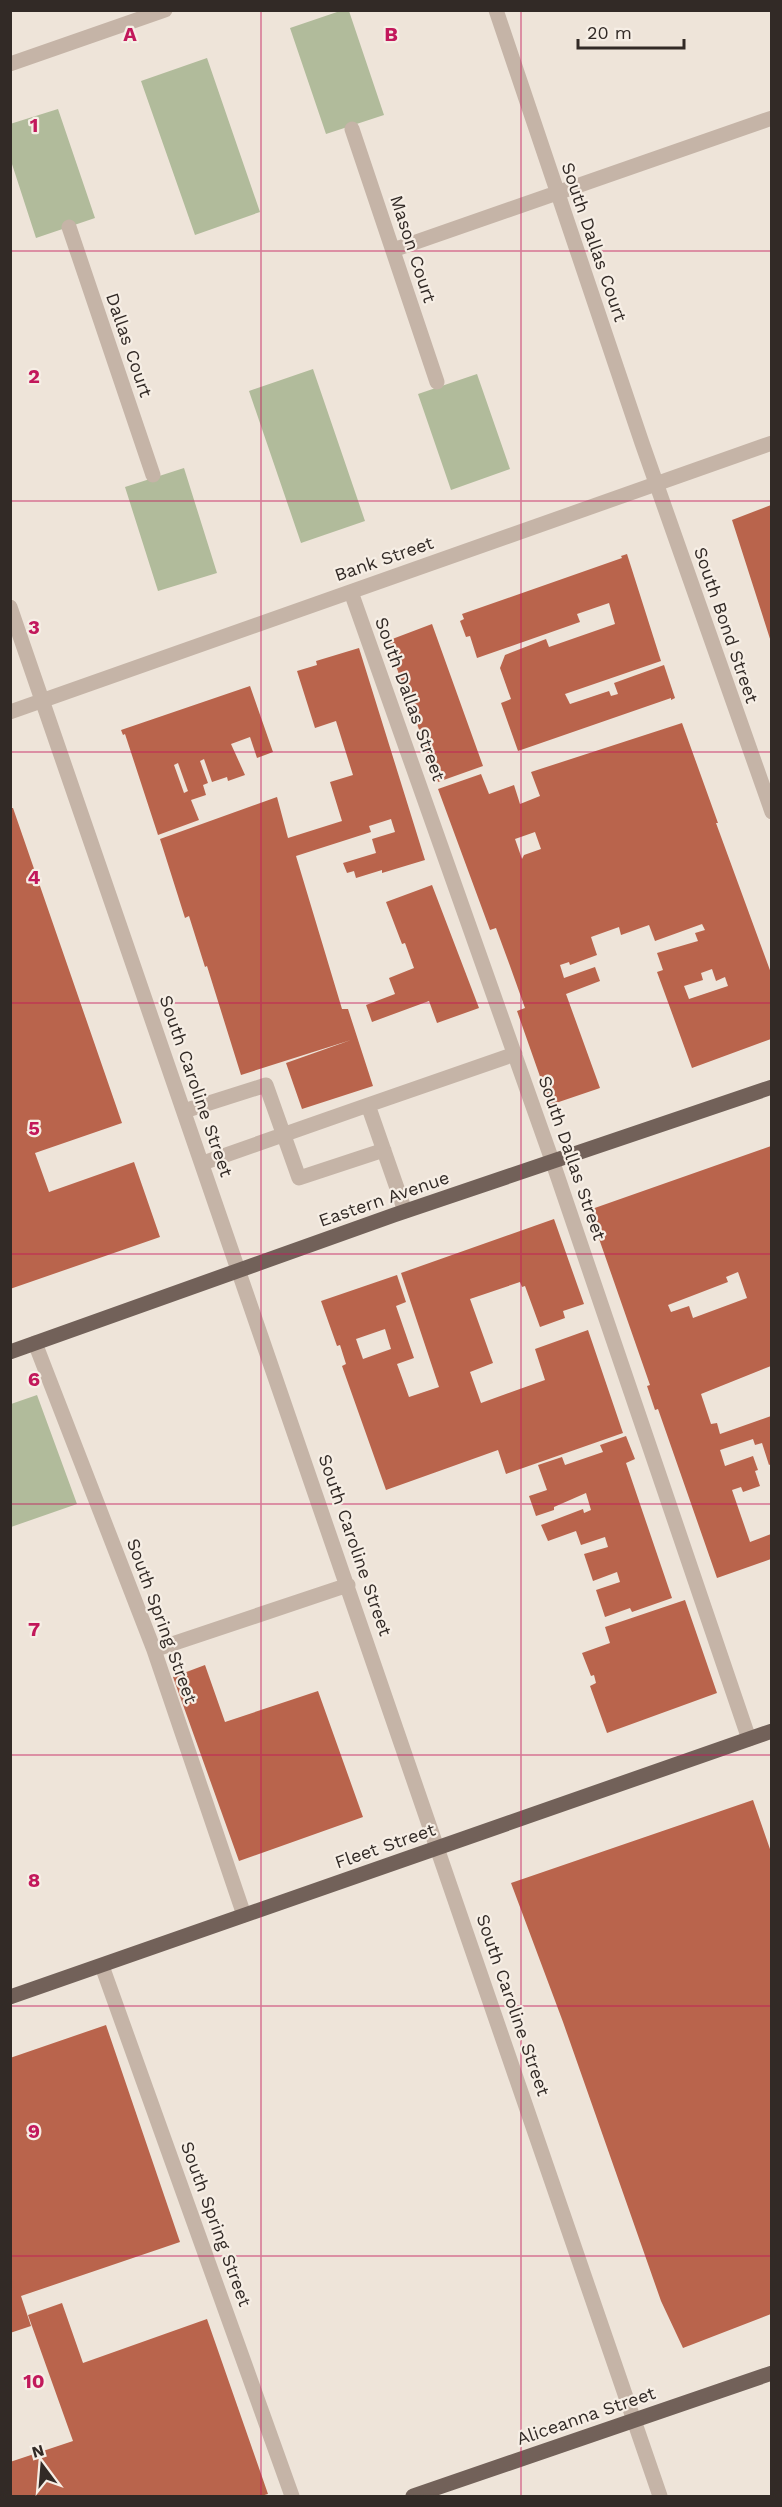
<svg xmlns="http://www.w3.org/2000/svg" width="782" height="2507" font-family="'Work Sans',sans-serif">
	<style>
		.green { fill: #b1bb9b }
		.building { fill: #b9644c; fill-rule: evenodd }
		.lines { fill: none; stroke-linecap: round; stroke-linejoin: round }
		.minor { stroke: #c5b4a7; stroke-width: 15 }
		.major { stroke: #726159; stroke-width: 15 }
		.grid { fill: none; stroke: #c2185b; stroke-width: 1.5; stroke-opacity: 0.55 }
		.labels { text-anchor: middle; stroke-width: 4.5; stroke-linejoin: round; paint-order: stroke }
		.street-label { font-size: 18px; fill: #322a26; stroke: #f6eee5 }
		.grid-label { font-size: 20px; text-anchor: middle; font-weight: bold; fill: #c2185b; stroke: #f6eee5; stroke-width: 4.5; stroke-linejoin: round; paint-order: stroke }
	</style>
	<rect width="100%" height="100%" fill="#eee4d9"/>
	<path class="green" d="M340 11H349L384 115 326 134 290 28Z
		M207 58 260 212 195 235 141 81Z
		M58 109 95 218 36 238 11 161 10 124Z
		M313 369 365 521 301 543 249 391Z
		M477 374 510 469 451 490 418 394Z
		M184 468 217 573 158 591 125 487Z
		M37 1395 77 1504 11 1527V1404Z"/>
	<path class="building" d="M771 505V642L732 520Z
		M627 554 661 661 565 694 570 704 609 691 611 696 618 694 614 683 664 665 675 698 671 700V698L518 751 501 703 511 699 500 668 505 655 546 639 549 647 615 624 609 603 577 614 580 622 477 658 470 636 466 637 460 621 464 619 462 614 622 558 621 556Z
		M432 624 483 766 438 782 387 641Z
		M359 648 425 860 382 873V870L356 878 354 871 347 873 343 863 376 853 372 839 395 832 391 819 369 826 371 832 296 856 342 1009H348L373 1086 302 1109 286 1063 351 1040 241 1075 207 966 205 967 189 916 185 918 160 839 277 797 288 838 342 821 330 782 353 775 347 756 336 721 315 728 297 671 317 665 316 661Z
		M250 686 273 752 257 758 250 737 231 744 245 775 228 781 227 777 212 782 204 759 200 761 208 783 203 785 206 795 191 800 199 820 158 835 125 734 123 735 121 730ZM178 763 188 791 184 793 174 765Z
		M682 723 718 823H716L771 973V1039L692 1068 657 972 663 970 657 953 698 941 695 933 705 930 702 924 655 941 649 925 621 935 619 927 591 937 597 955 570 965 569 962 560 965 564 978 595 967 600 981 566 994 600 1088 550 1105 517 1011 525 1008 510 966 496 928 490 930 438 789 481 774 489 794 514 785 520 804 540 796 531 772ZM535 832 541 849 524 855 522 859 515 839ZM712 969 716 981 725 977 728 986 689 999 684 986 703 980 701 973Z
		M10 808H13L122 1123 35 1153 49 1192 134 1162 160 1237 10 1289Z
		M432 885 479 1008 437 1023 429 1001 372 1022 366 1005 395 994 389 978 414 968 405 943 402 944 386 902Z
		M771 1146V1366L701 1394 711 1424 717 1423 720 1434 771 1416V1464L769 1465 762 1443 755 1445 753 1439 720 1450 725 1466 753 1456 758 1470 755 1471 760 1486 743 1492 741 1487 732 1490 750 1542 771 1534V1559L717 1578 658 1409 655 1410 647 1386 650 1385 589 1210ZM738 1272 747 1298 693 1318 689 1306 671 1312 668 1305 728 1282 726 1277Z
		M554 1219 584 1304 563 1311 565 1318 540 1327 525 1286 522 1287 520 1282 470 1299 493 1363 470 1372 481 1403 545 1380 535 1349 588 1330 623 1433 506 1474 498 1450 386 1490 342 1366 346 1364 340 1345 337 1346 321 1301 397 1275 406 1302 396 1306 414 1358 397 1364 409 1397 439 1387 401 1273ZM385 1329 391 1349 363 1359 356 1339Z
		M626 1436 635 1459 626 1463 672 1598 632 1612 630 1608 605 1617 596 1590 620 1582 617 1572 593 1581 584 1554 608 1547 605 1537 581 1545 576 1531 548 1541 541 1525 583 1509 584 1513 591 1510 586 1493 554 1507V1510L536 1516 529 1496 547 1490 538 1465 562 1457 565 1465 603 1452 600 1445Z
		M685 1600 717 1693 607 1733 590 1686 596 1683 594 1675 591 1676 582 1653 610 1643 605 1627Z
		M205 1665 225 1722 318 1691 363 1817 239 1861 173 1677Z
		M753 1800 771 1852V2314L683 2348 661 2301 563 2022 511 1883Z
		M106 2025 180 2242 21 2296 31 2326 10 2333V2058Z
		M62 2303 83 2363 207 2319 268 2494 261 2496H10V2462L73 2441 28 2315Z"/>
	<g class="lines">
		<path class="minor" d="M496 10 642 443 772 812
			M10 64 165 10
			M352 129 437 382
			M69 227 153 475
			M393 250 772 118
			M351 592 553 1163 749 1739
			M10 607 660 2496
			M10 712 772 443
			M184 1111 266 1085 299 1178 384 1150
			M203 1163 368 1105
			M405 1211 368 1105 515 1054
			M35 1343 154 1650 244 1915
			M154 1650 348 1585
			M102 1966 292 2496"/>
		<path class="major" d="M10 1352 394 1215 772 1087
			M10 1997 772 1731
			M413 2496 772 2373"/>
	</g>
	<path class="grid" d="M261 10V2496M521 10V2496M10 251H772M10 501H772M10 752H772M10 1003H772M10 1254H772M10 1504H772M10 1755H772M10 2006H772M10 2256H772"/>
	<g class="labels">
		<g class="street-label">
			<text transform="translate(594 242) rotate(71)" y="6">South Dallas Court</text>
			<text transform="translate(413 249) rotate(72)" y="6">Mason Court</text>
			<text transform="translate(129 345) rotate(71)" y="6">Dallas Court</text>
			<text transform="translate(384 559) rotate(-19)" y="6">Bank Street</text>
			<text transform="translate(726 625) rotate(71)" y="6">South Bond Street</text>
			<text transform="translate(410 699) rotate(70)" y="6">South Dallas Street</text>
			<text transform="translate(196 1086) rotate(71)" y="6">South Caroline Street</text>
			<text transform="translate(572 1158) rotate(71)" y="6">South Dallas Street</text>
			<text transform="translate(384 1199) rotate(-19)" y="6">Eastern Avenue</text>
			<text transform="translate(355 1545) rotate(71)" y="6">South Caroline Street</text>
			<text transform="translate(162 1621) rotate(70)" y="6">South Spring Street</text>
			<text transform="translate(385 1846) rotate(-19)" y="6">Fleet Street</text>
			<text transform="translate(513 2005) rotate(71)" y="6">South Caroline Street</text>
			<text transform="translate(216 2224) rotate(70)" y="6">South Spring Street</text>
			<text transform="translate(586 2416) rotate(-19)" y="6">Aliceanna Street</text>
		</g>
	</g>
	<g class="grid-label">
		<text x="130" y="41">A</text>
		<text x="391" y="41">B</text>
		<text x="34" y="132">1</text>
		<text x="34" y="383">2</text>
		<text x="34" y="634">3</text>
		<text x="34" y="884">4</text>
		<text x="34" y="1135">5</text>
		<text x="34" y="1386">6</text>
		<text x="34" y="1636">7</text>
		<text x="34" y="1887">8</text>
		<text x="34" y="2138">9</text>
		<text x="34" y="2388">10</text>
	</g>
	<rect width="782" height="2507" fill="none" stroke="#322a26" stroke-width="24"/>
	<g transform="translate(42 2465) rotate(344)" stroke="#f6eee5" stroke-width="4.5" paint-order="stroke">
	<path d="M0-4.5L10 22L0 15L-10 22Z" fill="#322a26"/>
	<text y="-9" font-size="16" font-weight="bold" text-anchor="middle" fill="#322a26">N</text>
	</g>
	<path d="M578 39v9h106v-9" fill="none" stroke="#322a26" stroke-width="3"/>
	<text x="587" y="39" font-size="18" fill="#322a26" stroke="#f6eee5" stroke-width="4.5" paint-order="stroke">20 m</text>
</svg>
